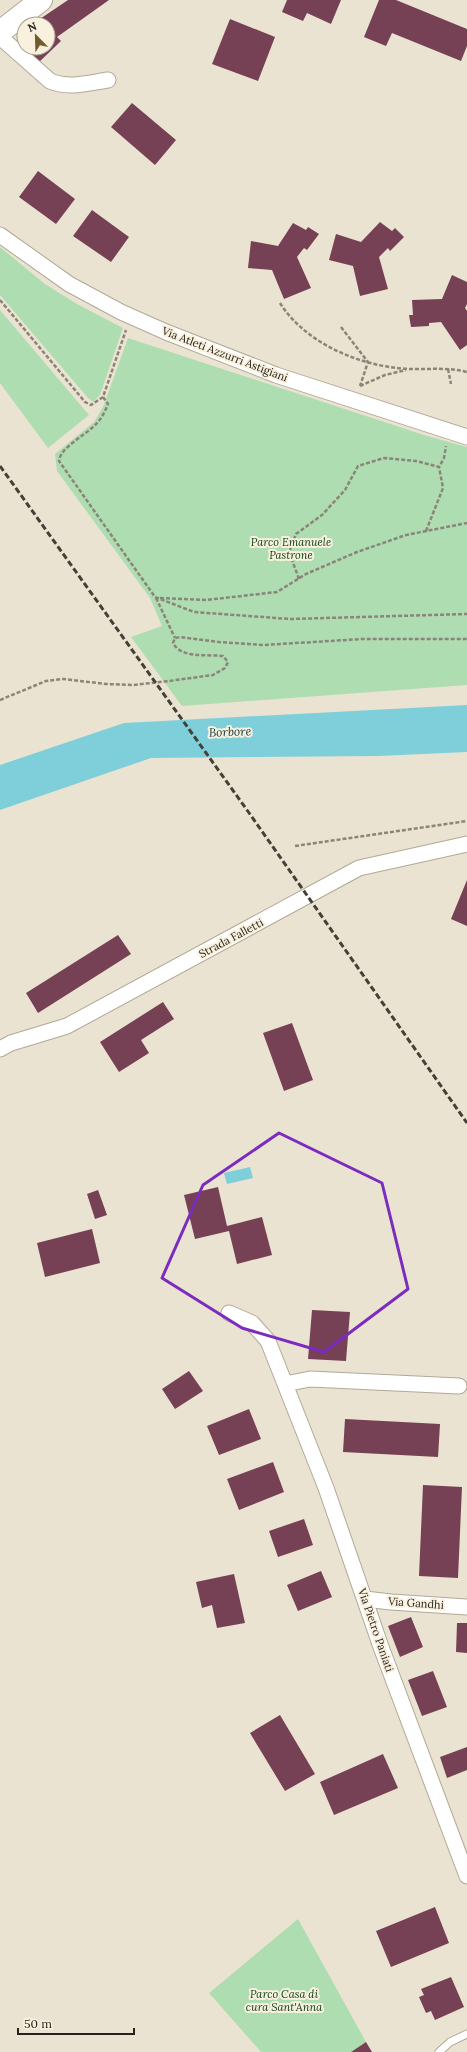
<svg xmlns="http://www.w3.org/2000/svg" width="467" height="2052" font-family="Lora,serif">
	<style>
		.green { fill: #afddb2 }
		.water { fill: #7fcfda }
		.building { fill: #764055 }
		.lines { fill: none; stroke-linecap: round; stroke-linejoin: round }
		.lane-casing { stroke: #b0a997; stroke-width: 9 }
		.street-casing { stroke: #b0a997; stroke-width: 17 }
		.primary-casing { stroke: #b0a997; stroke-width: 24 }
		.path { stroke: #8b8579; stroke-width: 2.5; stroke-dasharray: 4 2; stroke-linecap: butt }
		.lane { stroke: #fff; stroke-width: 7 }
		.street { stroke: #fff; stroke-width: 15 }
		.primary { stroke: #fff; stroke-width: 22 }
		.rail { stroke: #444037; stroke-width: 3; stroke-dasharray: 6 3; stroke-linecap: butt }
		.marked { fill: none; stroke: #7b2cbf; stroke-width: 3; stroke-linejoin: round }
		.labels { text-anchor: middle; stroke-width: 4; stroke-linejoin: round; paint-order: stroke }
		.street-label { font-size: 11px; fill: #25221b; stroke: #f9f1de }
		.park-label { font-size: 11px; font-style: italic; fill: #063c13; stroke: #f9f1de }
		.water-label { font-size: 12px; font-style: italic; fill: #11383d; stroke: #f9f1de }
	</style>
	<rect width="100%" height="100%" fill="#ebe3d1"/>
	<path class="green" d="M0 247 45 284 77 304 123 328 100 395 93 402 88 398 0 295Z
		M0 310 89 415 48 448 0 383Z
		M128 338 424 435 467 447V685L182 706 131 637 162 626 150 598 57 471 55 454 94 422 103 407Z
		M298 1919 366 2042 351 2052H261L209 1993Z"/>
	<path class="water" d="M467 705V752L379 756 151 758 0 810V765L124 723Z
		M250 1167 253 1178 227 1184 224 1173Z"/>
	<path class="building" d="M68 0H109L57 37 61 41 36 65 12 48 24 37V48H48V24L34 23Z
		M287 0H341L331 24 307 13 303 21 282 12Z
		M379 0H396L467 29V46L461 61 392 33 386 46 364 37Z
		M230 19 275 37 258 81 212 64Z
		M132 103 176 140 155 165 111 127Z
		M38 171 75 199 56 224 19 197Z
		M92 210 129 237 111 262 73 236Z
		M380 222 392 231 395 228 404 237 390 251 388 248 379 257 388 289 360 296 353 266 329 260 336 234 361 242Z
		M293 223 306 230 308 227 319 234 307 250 304 248 297 257 311 288 284 299 272 270 248 268 251 241 278 246Z
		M452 275 467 282V304L465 308 467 311V345L460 350 441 322 429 323V326L411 327 409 315H413L412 300 442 299Z
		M467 880V926L451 919Z
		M118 935 131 954 38 1013 26 993Z
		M163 1002 174 1019 141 1040 149 1053 119 1072 100 1042Z
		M292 1023 313 1080 284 1091 263 1033Z
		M218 1187 227 1226 262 1217 272 1255 237 1264 229 1231 195 1239 184 1195Z
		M98 1190 107 1215 95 1219 87 1194Z
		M92 1229 100 1263 45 1277 37 1243Z
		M312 1310 350 1312 346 1361 308 1359Z
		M189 1371 203 1391 175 1409 162 1389Z
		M249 1409 261 1439 219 1455 207 1426Z
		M345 1419 440 1424 438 1457 343 1452Z
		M273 1462 284 1492 239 1510 227 1479Z
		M423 1485 462 1487 458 1578 419 1576Z
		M304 1519 313 1545 278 1557 269 1531Z
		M321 1571 332 1597 298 1611 287 1585Z
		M234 1574 245 1623 217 1628 212 1605 202 1608 196 1582Z
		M411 1617 423 1647 400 1657 388 1626Z
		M457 1623H467V1653L456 1652Z
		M433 1671 447 1707 422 1716 408 1680Z
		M280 1715 315 1774 285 1791 250 1733Z
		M467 1747V1770L447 1778 440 1757Z
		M383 1754 398 1788 334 1815 320 1782Z
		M435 1907 449 1943 391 1967 376 1931Z
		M451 1977 464 2007 435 2020 431 2011 426 2013 419 1997 424 1995 421 1989Z
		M366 2042 372 2052H351Z"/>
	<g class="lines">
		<defs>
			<path id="lane" d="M439 2052 450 2042 467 2034"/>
			<path id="street" d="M0 37 50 81C69 89 88 83 108 80
				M0 235 69 284 121 312 166 332 276 375 467 437
				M0 1049 11 1043 67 1026 359 868 467 844
				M229 1313 252 1323 268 1341 326 1488 381 1647 467 1876
				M285 1384 310 1379 459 1386
				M365 1599 391 1602 467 1607"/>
			<path id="primary" d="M0 32 41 0"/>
		</defs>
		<use href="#lane" class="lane-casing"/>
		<use href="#street" class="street-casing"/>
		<use href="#primary" class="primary-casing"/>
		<path class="path" d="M0 300 85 402 91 405 103 397 126 330
			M280 303C304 341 353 363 397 368 421 371 444 366 467 372
			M341 327 368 362 360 386
			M448 369 451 384
			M360 386 385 375 406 370
			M103 397 108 404C105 411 102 418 97 423 88 434 60 447 59 461L155 597 194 612 290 619 467 614
			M426 531 443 488 439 467
			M299 579 289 552 296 534 322 515 345 490 358 466 384 458 416 461 439 467 444 458 446 446
			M156 598 175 638
			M160 598 206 600 277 592 306 574 357 552 406 535 467 523
			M0 700 46 681 63 679 106 684 133 685 169 681 213 675 225 668 228 662 223 656C206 654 182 659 173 643L175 638 180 637 219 642 264 645 362 639H467
			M295 846 467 821"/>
		<use href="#lane" class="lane"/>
		<use href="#street" class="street"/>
		<use href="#primary" class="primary"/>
		<path class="rail" d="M0 466 247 810 467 1123"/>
	</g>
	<path class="marked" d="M279 1133 382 1183 408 1289 324 1352 242 1328 162 1278 203 1185Z"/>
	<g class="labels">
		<g class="street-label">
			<text transform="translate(225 354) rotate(21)" y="4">Via Atleti Azzurri Astigiani</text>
			<text transform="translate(231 938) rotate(-28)" y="4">Strada Falletti</text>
			<text transform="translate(416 1603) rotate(4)" y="4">Via Gandhi</text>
			<text transform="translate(376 1630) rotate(71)" y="4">Via Pietro Paniati</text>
		</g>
		<g class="park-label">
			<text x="291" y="546">Parco Emanuele<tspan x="291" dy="13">Pastrone</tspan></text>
			<text x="284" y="1998">Parco Casa di<tspan x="284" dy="13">cura Sant'Anna</tspan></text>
		</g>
		<g class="water-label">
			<text transform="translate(230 732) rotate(-2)" y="4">Borbore</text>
		</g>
	</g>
	<g transform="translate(36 36) rotate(337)"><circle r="19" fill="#f9f1de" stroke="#a49e90"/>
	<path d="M0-3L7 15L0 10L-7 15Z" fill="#745b2c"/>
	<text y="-6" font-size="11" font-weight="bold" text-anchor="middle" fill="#25221b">N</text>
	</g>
	<path d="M18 2028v6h116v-6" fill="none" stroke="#25221b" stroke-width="2"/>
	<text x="24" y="2028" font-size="12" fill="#25221b" stroke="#f9f1de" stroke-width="3" paint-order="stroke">50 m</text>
</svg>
